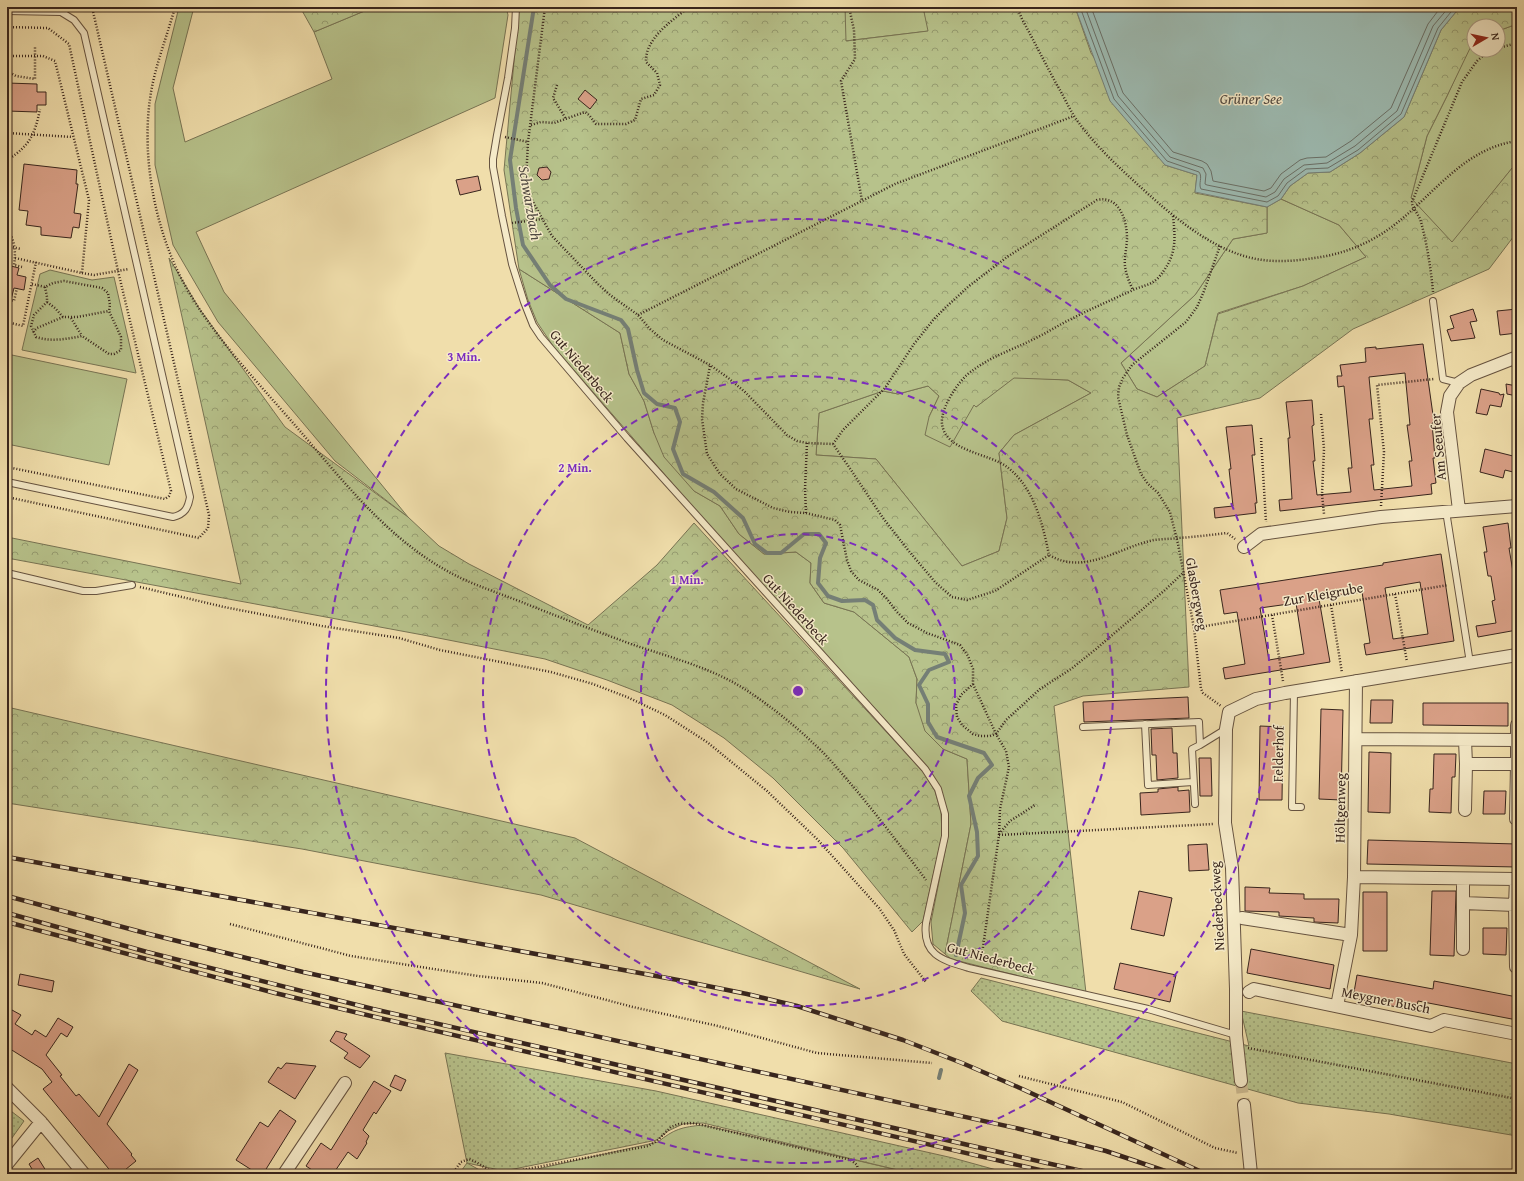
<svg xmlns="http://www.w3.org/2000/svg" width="1524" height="1181" font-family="'Gentium Book Plus',serif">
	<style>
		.green { fill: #b7c28b; stroke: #787454 }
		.forest { fill: url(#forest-crowns); stroke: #787454; fill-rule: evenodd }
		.garden { fill: url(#garden-dots); stroke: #787454 }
		.water { fill: #9dbbb2; stroke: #757f76 }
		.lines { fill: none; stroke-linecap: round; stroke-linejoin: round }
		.shore { stroke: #6a7068; stroke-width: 1 }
		.stream { stroke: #757f76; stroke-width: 4 }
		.building { fill: #daa188; stroke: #38251d; fill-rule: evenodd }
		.street-tunnel { stroke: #cbb98f; stroke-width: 12; stroke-dasharray: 12 6; stroke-linecap: butt }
		.lane-casing { stroke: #665340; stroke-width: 8 }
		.street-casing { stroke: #665340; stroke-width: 14 }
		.path { stroke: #38251d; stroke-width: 2.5; stroke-dasharray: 1 2; stroke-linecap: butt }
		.lane { stroke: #f5eac8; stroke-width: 6 }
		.street { stroke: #f5eac8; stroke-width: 12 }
		.rail-casing { stroke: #38251d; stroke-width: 4.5 }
		.rail { stroke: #f5eac8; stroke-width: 3; stroke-dasharray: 9; stroke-linecap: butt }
		.ring { fill: none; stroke: #7b2cbf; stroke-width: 2; stroke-dasharray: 7 5 }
		.labels { text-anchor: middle; stroke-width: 3; stroke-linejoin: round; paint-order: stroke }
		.street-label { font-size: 14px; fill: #38251d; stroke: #f5eac8 }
		.water-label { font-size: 15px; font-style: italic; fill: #514a42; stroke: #f5eac8 }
		.centre { fill: #7b2cbf; stroke: #f5eac8; stroke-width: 2 }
		.ring-label { font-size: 12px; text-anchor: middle; font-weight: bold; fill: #7b2cbf; stroke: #f5eac8; stroke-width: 3; stroke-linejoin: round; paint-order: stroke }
	</style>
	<defs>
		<pattern id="forest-crowns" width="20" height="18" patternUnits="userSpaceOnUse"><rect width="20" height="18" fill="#b7c28b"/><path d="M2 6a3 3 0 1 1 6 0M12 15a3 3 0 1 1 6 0" fill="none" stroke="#969d71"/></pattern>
		<pattern id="garden-dots" width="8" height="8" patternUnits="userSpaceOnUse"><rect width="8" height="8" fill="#b7c28b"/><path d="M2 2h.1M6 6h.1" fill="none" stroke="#969d71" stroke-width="1.8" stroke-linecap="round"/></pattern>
	</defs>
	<rect width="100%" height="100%" fill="#f0deab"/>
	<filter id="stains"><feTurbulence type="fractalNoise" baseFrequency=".005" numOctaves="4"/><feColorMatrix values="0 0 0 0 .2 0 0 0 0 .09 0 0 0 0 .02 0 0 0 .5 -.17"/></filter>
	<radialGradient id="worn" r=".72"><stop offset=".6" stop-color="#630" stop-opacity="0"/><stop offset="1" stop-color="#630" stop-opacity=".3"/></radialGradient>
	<path class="green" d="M179 7H194L173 88 185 142 332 79 314 32 374 7H506L508 15 495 98 196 232 224 292 408 517 335 461 218 322 173 245 155 165V104Z
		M845 7H923L929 31 845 41Z
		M1517 24V162L1452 243 1411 198 1427 136 1447 96 1473 40H1474V50H1498V31Z
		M1281 199 1339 225 1366 257 1303 286 1218 313 1205 366 1157 397 1137 389 1121 363 1195 295 1233 239 1267 233V207Z
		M519 269 620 333 629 374 644 401 654 433 694 491 720 506 739 534 764 554 796 552 811 563 810 583 824 603 854 612 909 657 917 679 916 703 943 749 967 759 971 824 945 954 933 944 931 922 948 836 940 788 927 766 699 514 553 346 537 322 528 300Z
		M50 270 92 280 114 277 136 373 22 350 40 274Z
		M7 354 127 379 109 465 7 444Z
		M1014 377 1068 380 1091 393 1014 435 999 453 1007 518 999 551 962 566 876 459 816 455 819 413 883 391 898 394 928 386 939 396 929 417 974 405 976 407Z
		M703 1125 898 1170 899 1174H515L658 1142C674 1129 682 1127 703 1125Z
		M467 1163 485 1173 490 1174H459Z"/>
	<path class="forest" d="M300 7H374L314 32Z
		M519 7H845L846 41 928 31 923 7H1075L1091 53 1165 165 1197 175 1195 193 1267 207V233L1233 239 1195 295 1121 363 1137 389 1157 397 1205 366 1218 314 1303 286 1366 257 1339 225 1281 199 1290 186 1308 173 1330 172 1360 153 1404 117 1441 30 1460 7H1517V24L1498 31V26H1474V40L1447 96 1427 136 1411 198 1452 242 1517 162V232L1489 269 1353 329 1260 398 1177 418 1189 687 1083 696 1054 706 1086 993 951 959 945 954 971 824 967 759 943 749 925 731 916 703 917 679 909 657 854 612 824 603 810 583 811 563 796 552 764 554 739 534 720 506 694 491 664 457 654 433 644 401 629 374 620 333 519 269 504 170ZM1014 378 1068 380 1091 393 1014 435 999 453 1007 518 999 551 962 566 876 459 816 455 819 413 883 391 898 394 928 386 939 396 929 417 925 435 950 447 974 405 976 407Z
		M169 258 199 308 285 427 408 517 439 546 469 564 588 625 657 565 694 523 925 774 935 791 941 812 942 835 923 921 912 932 843 848 773 778 724 738 672 705 607 680 545 659 423 635 7 558V537L241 584Z
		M7 707 575 838 860 989 541 895 302 849 7 803Z"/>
	<path class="garden" d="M981 978 1249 1046 1241 1011 1517 1064V1136L1389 1114 1298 1103 1002 1021 971 991Z
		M445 1053 656 1091 953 1158 1011 1174H922L898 1170 703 1123 683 1124 668 1131 657 1140 504 1171 467 1163Z
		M7 1108 24 1121 7 1145Z"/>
	<path class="water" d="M1075 7H1460L1441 30 1404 117 1360 153 1330 172 1308 173 1290 186 1281 199 1267 207 1195 192 1197 175 1165 165 1110 101Z"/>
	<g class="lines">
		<path class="shore" d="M1080 7 1114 99 1167 161 1199 172C1203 177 1198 184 1201 189L1267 202 1278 196 1287 183 1306 169 1328 168 1358 150 1401 114 1438 28 1455 7
			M1085 7 1118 96 1170 157 1203 168 1206 174 1205 184 1207 185 1266 197 1275 192 1284 179 1304 165 1327 163 1355 146 1397 111 1433 26 1449 7
			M1091 7 1123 93 1173 152 1202 161 1207 164 1211 171 1213 181 1264 191 1271 188 1281 174 1300 160 1307 158 1326 157 1351 141 1391 108 1428 24 1441 7"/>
		<path class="stream" d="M534 7 510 160 516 208 523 245 550 285 566 299 621 320 628 329 637 370 644 393 657 404 675 408 680 422 673 449 683 474 714 492 743 518 755 544 767 553H781L804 534H819L826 543 820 558 818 583 828 596 842 601 865 600 873 605 877 620 895 638 915 650 945 654 949 662 929 670 919 685 928 704V722L937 737 984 753 992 765 978 778 969 796 977 832 978 856 961 885 965 913 956 955
			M939 1078 941 1070
			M912 1170 913 1174"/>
	</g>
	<path class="building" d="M7 83 37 84V92H46V105H37V112L7 111Z
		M585 90 597 100 590 109 578 99Z
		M24 164 77 170 76 184H78L74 213 81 214 79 228 73 227 71 238 41 235V227L26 225 28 211 19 210Z
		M547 167 551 172 549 179 542 180 537 175 539 168Z
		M478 176 481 190 460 195 456 180Z
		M7 265 19 268 17 275 26 277 24 290 14 288 11 300H7Z
		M1473 309 1477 321 1470 322 1475 338 1451 341 1447 330 1454 328 1450 316Z
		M1517 309V333L1500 335 1497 311Z
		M1423 344 1434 422 1432 423 1435 458H1433L1436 483 1431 484 1432 494 1280 511 1279 500 1292 499 1288 438H1290L1286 402 1312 400 1314 425 1312 426 1315 461H1313L1317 495 1351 492 1348 468H1352L1344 386 1338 387 1337 376H1342L1340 365 1366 362 1365 348 1376 347V349ZM1405 373 1410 425H1407L1412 461H1409L1412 486 1374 490 1371 465H1374L1369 419H1373L1369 377Z
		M1506 384 1517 386V396L1507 394Z
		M1481 389 1499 393 1500 395 1504 394 1501 407 1490 405 1487 415 1476 413Z
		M1252 425 1255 455H1252L1257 503H1255L1256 513 1215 518 1214 508 1233 506 1229 469H1231L1226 427Z
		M1485 449 1517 457V473L1505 470 1503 478 1480 472Z
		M1508 523 1511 548H1509L1513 572H1516L1517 580V630L1478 637 1476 626 1496 623 1492 601 1495 600 1491 576H1488L1484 552H1487L1483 527Z
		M1441 554 1454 641 1366 655 1364 644 1370 643 1362 592 1340 595 1319 599 1330 662 1225 679 1223 668 1245 664 1237 612 1224 614 1220 590 1383 565V563ZM1420 582 1428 634 1393 639 1385 588ZM1296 603 1304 654 1269 660 1260 608Z
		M1188 697 1189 718 1084 722 1083 702Z
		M1371 700H1393L1392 723H1370Z
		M1423 703H1508V726L1423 725Z
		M1321 709 1343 710 1341 800 1319 799Z
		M1260 726 1283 727 1282 800H1259Z
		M1172 728 1173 753H1177L1178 778 1157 780 1156 755H1152L1151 729Z
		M1369 752 1391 753 1390 813 1368 812Z
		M1434 754H1456L1455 777H1452L1451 813 1429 812 1430 789H1433Z
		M1199 758H1211L1212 796H1200Z
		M1178 787V791L1189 790 1190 812 1141 815 1140 793 1158 792V789Z
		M1484 791H1506L1505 814H1483Z
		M1368 840 1517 844V867L1367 864Z
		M1207 844 1209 870 1189 871 1188 845Z
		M1245 887 1270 888 1269 893 1304 894V899H1339L1338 923 1314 922V918L1279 916V912L1245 911Z
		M1139 891 1172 898 1164 936 1131 929Z
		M1432 891H1456L1454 956 1430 955Z
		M1363 892H1387V951H1363Z
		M1483 928H1507L1506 955 1483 954Z
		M1251 949 1334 965 1330 989 1247 973Z
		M1120 963 1176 975 1170 1002 1114 989Z
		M20 974 54 981 52 992 18 985Z
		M1357 975 1433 989 1434 981 1517 997V1020L1418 1001 1416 1011 1353 998Z
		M12 1010 21 1015 15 1024 32 1035 35 1030 46 1037 58 1018 73 1027 67 1037 61 1033 46 1055 62 1075 60 1076 76 1096 79 1094 99 1117 129 1064 138 1070 107 1124 132 1154 131 1155 136 1161 120 1174H113L43 1089 52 1082 42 1069 7 1047V1017Z
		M336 1031 347 1034 344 1039 370 1056 360 1068 344 1058 348 1053 330 1041Z
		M286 1063 316 1066 295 1099 268 1082 278 1067 281 1069Z
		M395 1075 406 1080 401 1091 390 1086Z
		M374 1081 391 1091 376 1114 374 1112 363 1130 369 1136 366 1142 367 1143 357 1159 348 1152 333 1174H318L306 1166 321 1143 331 1150Z
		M280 1110 296 1121 263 1174H258L236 1160 260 1122 268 1127Z
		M38 1158 48 1174H35L29 1164Z"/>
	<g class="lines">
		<path class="street-tunnel" d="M1241 1081 1244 1105"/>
		<defs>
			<path id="lane" d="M516 7 515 28 508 78 497 135 493 159V167L502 216 512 264 524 302 533 325 541 337 627 438 925 769 938 789 945 814V836L926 923C922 955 942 960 969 968L1148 1009 1236 1035
				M7 11 61 12 74 20 84 33 190 497C188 508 185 514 173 517L7 482
				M1433 301 1443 379 1459 383
				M1446 511 1470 663
				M7 573 83 591H96L132 585
				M1294 692 1292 807H1301
				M1145 724 1148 785 1193 782
				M1083 727 1199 722 1200 745 1192 749 1195 804
				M1200 745 1226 729"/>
			<path id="street" d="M1459 510 1447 412 1450 396 1459 383 1471 375 1517 357
				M1244 547 1261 534 1381 517 1517 506
				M1356 739 1517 740V764H1466L1465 740
				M1517 740V725
				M1465 810 1466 764
				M1516 819 1517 764
				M1354 877 1516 879 1515 905 1463 903V879
				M1515 905 1516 967
				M1242 918 1351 935
				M1463 949V903
				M1249 992 1254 989 1431 1026 1444 1020 1517 1034
				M1337 1006 1351 935 1354 877 1356 681
				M1241 1081 1236 1035V989L1232 868 1225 823 1226 729 1229 712 1256 699 1285 693 1517 655
				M7 1088 41 1122 84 1174
				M1244 1105 1251 1174
				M7 1164 41 1122
				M284 1174 345 1083"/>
		</defs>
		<use href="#lane" class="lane-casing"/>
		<use href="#street" class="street-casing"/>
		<path class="path" d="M175 7C167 37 154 68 150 99 141 162 157 240 190 294 221 346 267 392 306 438 352 492 399 550 465 580 483 588 501 594 519 601 556 616 593 630 631 644 669 657 709 667 743 688 768 704 792 723 813 743 829 757 842 774 856 790 880 819 903 849 926 880
			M545 7 528 142 526 180 528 192 533 202 552 236 598 284 610 295 638 315 650 329 663 340 710 365 727 377 745 392 787 435 797 441 807 443 833 444 851 470 883 518 908 550 935 582 952 597 967 600 995 591 1049 555
			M849 7 854 30 855 59 841 81 862 201
			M1017 7 1022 19C1034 41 1045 63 1057 85 1063 95 1068 106 1074 116 1091 141 1113 162 1135 182 1164 209 1203 243 1241 255 1264 263 1290 262 1314 258 1339 255 1363 246 1383 233 1429 203 1459 149 1517 141
			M7 27 48 28 69 44 118 271 171 491 169 496 165 499 7 467
			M1498 48 1517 43
			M7 56H43L55 61 89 200 82 273 15 258
			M7 71 16 76 35 79V46
			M557 85 553 98 566 119
			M531 125 541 122 554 123 585 112 589 115 596 124H626L635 120 641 99 654 95 660 85 657 73 646 62C645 38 672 21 689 7
			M7 133 73 137
			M505 137 528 142
			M7 160C30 146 35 134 40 109
			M1173 216C1176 243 1176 257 1158 278 1150 286 1140 286 1131 291 1111 300 1091 309 1071 319 1059 325 1048 332 1036 338 1015 349 991 356 972 371 959 379 940 409 942 424 946 452 989 453 1007 467 1034 487 1043 525 1049 555 1085 576 1119 547 1154 540 1162 539 1170 539 1178 538 1194 537 1210 535 1227 533L1235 539
			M512 223 542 219
			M7 229C15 240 16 252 14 265L22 267
			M7 246 21 249
			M1220 246 1204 291 1197 307 1186 322 1132 365 1123 378 1119 387 1118 397 1127 435 1141 474 1148 484 1158 493 1170 512 1178 544 1194 628 1201 689 1203 693 1221 706
			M82 273 94 275 129 269
			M32 284 45 287 53 283 64 281 102 288 108 293 110 305 109 311 121 337V350L114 354H109L82 336C67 339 51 342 36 337L31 326 34 315 47 302V297L45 287
			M1433 292C1431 269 1427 244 1421 222 1419 214 1412 209 1412 202L1462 82 1477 61 1485 54 1493 50
			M47 302 55 308 63 317H77L109 311
			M7 309 9 300 14 301 17 288
			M638 315 895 184 1074 116
			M71 318 82 336
			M7 322 23 326 36 262
			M33 332 37 328 63 317
			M710 366 703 403 702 419 707 454 720 474 736 489 773 508 790 512 806 513 835 520 840 525 847 560 851 571 859 580 878 590 887 599 897 612 908 623 927 633 960 645 968 656 973 669V684L961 695 956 705 957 717 962 725 973 734 980 736H990L996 734 1006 720 1040 689 1071 669 1096 649 1165 590 1184 572
			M1321 414 1324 449 1322 494 1324 514
			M1261 438 1266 522
			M833 444 843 430 885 388 914 344 934 319 946 307 969 286 1007 257 1097 200C1119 195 1127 220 1127 238 1127 247 1124 257 1125 266 1126 274 1129 282 1133 290
			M7 497 199 538 208 528 209 515 92 7
			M1381 506 1384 452 1377 385 1434 379
			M806 513 805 489 807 443
			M1514 519 1517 536
			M140 587 224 607 322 626 399 638 440 650 551 672 593 684 627 697 665 715 707 742 767 791 817 839 879 908 894 930 904 954 926 982
			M1395 594 1407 662
			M1331 605 1342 673
			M1272 615 1283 681
			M1194 628 1448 585
			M973 684 996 734 1006 751 1009 767 1000 809 999 835 981 961
			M999 834 1010 821 1035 805
			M999 835 1214 824
			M230 924 351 956 478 976 542 983 633 1007 718 1026 817 1053 932 1063
			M1248 1048 1517 1099
			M1019 1076 1122 1102 1215 1148 1238 1153
			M452 1174 461 1162 469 1159 476 1162 489 1170 506 1173 648 1146 657 1141 671 1127 679 1124 693 1123 851 1160 857 1165 859 1174"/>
		<use href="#lane" class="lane"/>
		<use href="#street" class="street"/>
		<defs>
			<path id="rail" d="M7 857 678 980 747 994 797 1006 903 1040 962 1063 1020 1088 1206 1174
				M7 896 145 933 303 972 1020 1129 1106 1151 1174 1174
				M7 913 147 952 373 1009 1095 1174
				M7 922 275 993 371 1016 1057 1174"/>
		</defs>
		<use href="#rail" class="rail-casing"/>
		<use href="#rail" class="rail"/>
	</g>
	<g class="ring">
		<circle cx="798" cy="691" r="157"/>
		<circle cx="798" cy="691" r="315"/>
		<circle cx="798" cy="691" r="472"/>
	</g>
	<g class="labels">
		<g class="street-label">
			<text transform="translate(582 366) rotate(50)" y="5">Gut Niederbeck</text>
			<text transform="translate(1438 447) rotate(-95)" y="5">Am Seeufer</text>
			<text transform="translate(1197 594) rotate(80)" y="5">Glasbergweg</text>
			<text transform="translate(1323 594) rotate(-10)" y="5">Zur Kleigrube</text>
			<text transform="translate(796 609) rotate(48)" y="5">Gut Niederbeck</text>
			<text transform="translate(1278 754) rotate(-89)" y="5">Felderhof</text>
			<text transform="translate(1340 808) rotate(-89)" y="5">Höltgenweg</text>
			<text transform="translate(1217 906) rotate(-93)" y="5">Niederbeckweg</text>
			<text transform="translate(991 958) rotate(15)" y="5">Gut Niederbeck</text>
			<text transform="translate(1386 1000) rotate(11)" y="5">Meygner Busch</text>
		</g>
		<g class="water-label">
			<text x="1251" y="104">Grüner See</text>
			<text transform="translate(530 203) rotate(80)" y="5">Schwarzbach</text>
		</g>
	</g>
	<circle cx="798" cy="691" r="6" class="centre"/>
	<g class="ring-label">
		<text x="464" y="361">3 Min.</text>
		<text x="575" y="472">2 Min.</text>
		<text x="687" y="584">1 Min.</text>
	</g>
	<rect width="1524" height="1181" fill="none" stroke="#f0deab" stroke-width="24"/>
	<rect x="8" y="8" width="1508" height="1165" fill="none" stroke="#38251d" stroke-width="2"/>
	<rect x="12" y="12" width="1500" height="1157" fill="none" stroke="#38251d"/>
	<g transform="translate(1486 38) rotate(81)"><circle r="19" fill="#f5eac8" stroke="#a99b84"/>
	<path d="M0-3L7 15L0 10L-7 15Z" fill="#8f2418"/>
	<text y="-6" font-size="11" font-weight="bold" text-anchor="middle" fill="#38251d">N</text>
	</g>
	<rect width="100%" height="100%" filter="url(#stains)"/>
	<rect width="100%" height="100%" fill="url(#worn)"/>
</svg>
